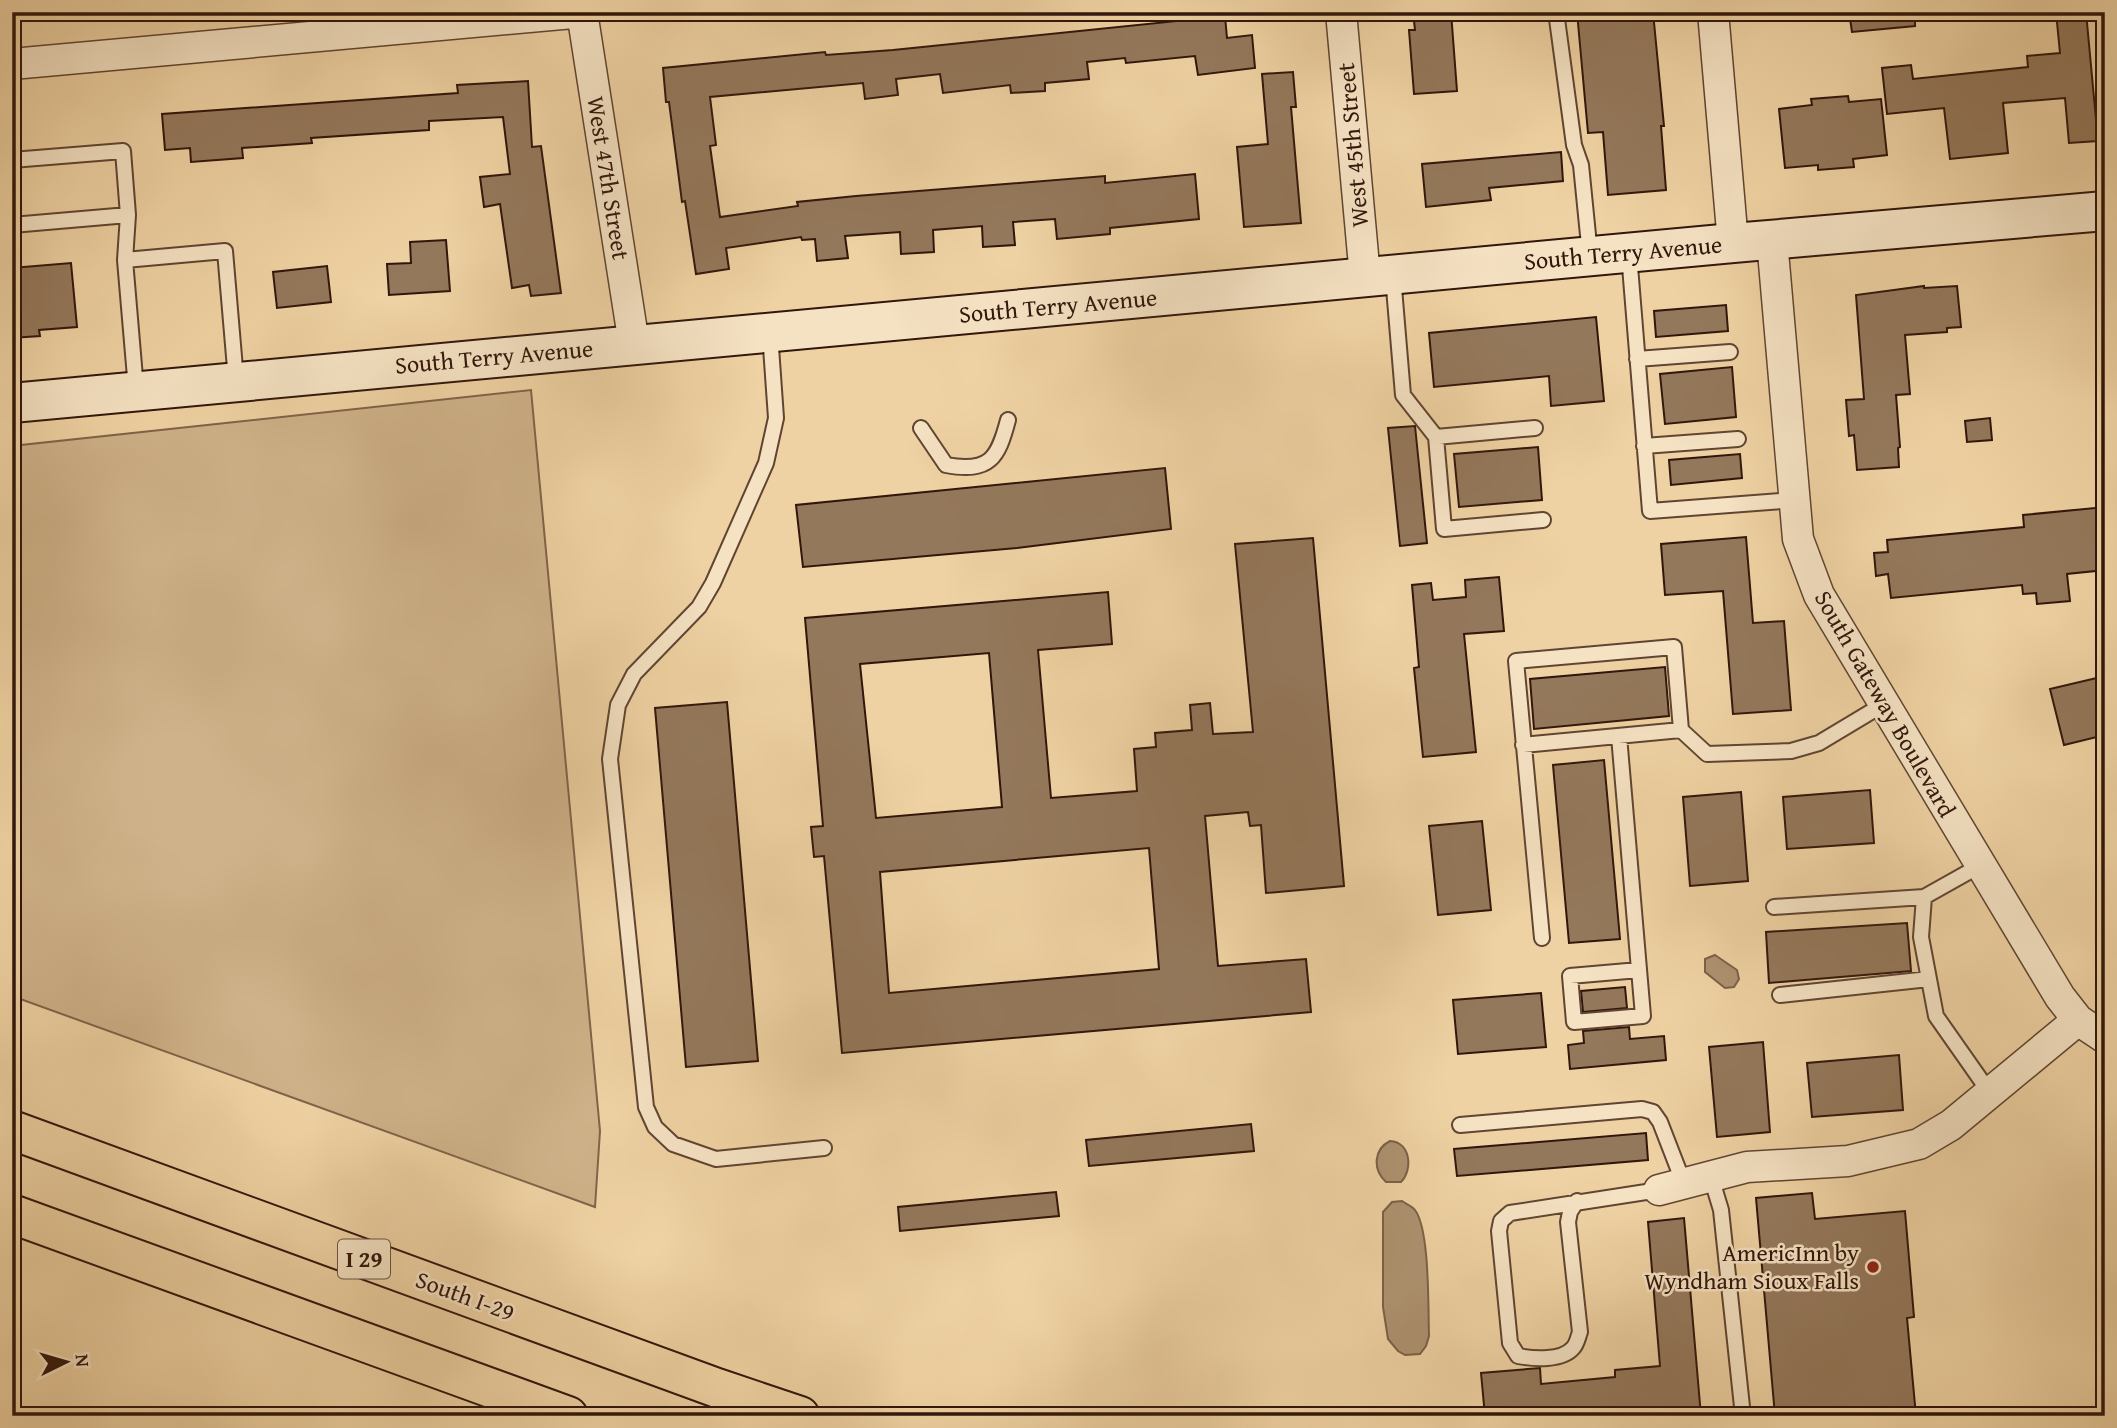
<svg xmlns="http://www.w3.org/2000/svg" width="2117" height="1428" font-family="'Gentium Book Plus',serif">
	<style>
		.green { fill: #cfb289; stroke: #80644a; stroke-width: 2 }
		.water { fill: #ae9270; stroke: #7c6048; stroke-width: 2 }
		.building { fill: #94785b; stroke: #31160c; stroke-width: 2; fill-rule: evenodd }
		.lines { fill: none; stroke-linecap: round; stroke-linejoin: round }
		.lane-casing { stroke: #604532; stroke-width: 18 }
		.street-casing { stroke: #604532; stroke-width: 33 }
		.secondary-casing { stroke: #31160c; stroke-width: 42 }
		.highway-casing { stroke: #31160c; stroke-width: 42 }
		.lane { stroke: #f5e2c3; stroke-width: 14 }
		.street { stroke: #f5e2c3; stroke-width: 30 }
		.secondary { stroke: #f5e2c3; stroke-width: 38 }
		.highway { stroke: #efd2a3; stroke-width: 38 }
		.poi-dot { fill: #8f2418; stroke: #f5e2c3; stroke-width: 2.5 }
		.labels { text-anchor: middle; stroke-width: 5; stroke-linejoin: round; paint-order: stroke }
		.shield { fill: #f5e2c3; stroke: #6c5343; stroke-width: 2 }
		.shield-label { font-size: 23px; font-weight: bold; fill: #31160c }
		.street-label { font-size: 24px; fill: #31160c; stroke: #f5e2c3 }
		.poi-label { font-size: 24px; fill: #31160c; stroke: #f5e2c3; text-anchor: end }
	</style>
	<rect width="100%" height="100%" fill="#efd2a3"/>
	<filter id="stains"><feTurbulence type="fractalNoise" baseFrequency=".00286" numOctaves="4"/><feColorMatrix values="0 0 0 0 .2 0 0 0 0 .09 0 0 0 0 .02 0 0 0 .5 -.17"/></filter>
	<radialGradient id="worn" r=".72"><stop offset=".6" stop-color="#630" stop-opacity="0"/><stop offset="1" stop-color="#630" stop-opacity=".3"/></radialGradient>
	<path class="green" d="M531 390 600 1131 595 1207 12 996V446Z"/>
	<path class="water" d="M1715 955 1737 970 1739 979 1734 987 1725 988 1705 972V959Z
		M1390 1141C1411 1142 1413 1170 1401 1182H1386C1372 1169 1374 1149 1390 1141Z
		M1402 1201C1406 1204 1412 1206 1415 1210 1430 1230 1428 1308 1429 1336L1426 1346 1420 1354 1405 1355 1398 1351 1388 1339 1383 1307V1212L1392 1202Z"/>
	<path class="building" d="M1413 12H1451L1457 91 1414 94 1409 30H1415Z
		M1577 12H1653L1664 126H1661L1666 190 1608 195 1603 132 1588 133Z
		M1849 12H1915V26L1852 32Z
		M2056 12H2086L2098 141 2069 143 2065 98 2003 103 2008 153 1950 159 1944 108 1887 114 1882 68 1911 65 1913 79 2028 67 2027 56 2060 53Z
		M1225 16 1227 38 1252 35 1255 68 1198 75 1195 56 1126 63 1125 58 1087 62 1089 79 1045 83V91L1011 93 1010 85 943 93 940 74 896 79 898 95 865 99 863 83 710 97 716 145 710 146 720 217 798 206 797 202 856 196 1105 176V183L1195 174 1199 219 1110 228V234L1057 239 1055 219 1013 222 1015 245 983 247 982 226 933 230 934 252 901 254 900 232 845 236 848 258 817 261 815 239 802 240 801 237 726 248 729 269 696 274 685 201 682 202 669 102H666L663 68 825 52 826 55 893 50Z
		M1293 72 1296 107H1291L1301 223 1244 227 1237 147 1268 144 1262 74Z
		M528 81 532 147 541 146 561 293 531 296 529 285 512 288 500 204 484 207 480 177 510 174 503 117 429 121V130L311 138 312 143 242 148 243 158 191 162 190 148 165 150 162 114 458 93 457 85Z
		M1848 96 1849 102 1881 99 1887 155 1853 159 1854 167 1818 170V165L1785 168 1779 109 1812 105 1811 99Z
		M1561 152 1563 181 1489 188 1491 200 1426 207 1422 164Z
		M446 240 450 291 389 295 387 264 411 263 410 242Z
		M71 263 77 327 39 330 40 336 12 338V268Z
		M327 266 331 302 277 308 273 272Z
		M1924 286V288L1957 286 1961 327 1947 328V332L1905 335 1910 394 1896 395 1900 447 1898 448 1899 467 1857 470 1854 435 1849 436 1846 400 1864 399 1856 295Z
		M1726 305 1728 331 1656 337 1654 311Z
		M1596 317 1604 401 1551 406 1549 376 1434 387 1429 333Z
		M1732 367 1736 417 1665 424 1660 374Z
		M1990 418 1992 440 1967 442 1965 421Z
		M1415 426 1427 543 1400 546 1388 428Z
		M1538 447 1542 500 1459 507 1454 454Z
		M1740 454 1742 478 1671 485 1669 460Z
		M1165 468 1171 529 1017 548 803 567 796 505Z
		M2105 507V570L2067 574 2070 601 2037 604 2036 593 2023 594 2022 585 1891 598 1888 574 1876 576 1874 553 1888 552 1887 540 2024 527 2023 515Z
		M1746 537 1753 623 1784 621 1791 710 1733 714 1723 591 1665 595 1661 544Z
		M1313 538 1344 886 1266 893 1261 825 1250 826 1248 812 1205 816 1218 966 1306 959 1311 1012 842 1053 824 856 814 857 811 827 823 826 805 618 1108 592 1112 644 1038 650 1051 798 1137 791 1134 749 1156 747 1155 733 1192 730 1190 705 1210 703 1213 734 1253 732 1235 544ZM989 653 1002 807 876 818 860 664ZM1149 848 1159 969 889 993 880 872Z
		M1499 577 1504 631 1464 634 1476 752 1423 757 1414 668 1419 667 1412 585 1431 583 1433 600 1466 597 1465 580Z
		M1665 667 1669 716 1534 729 1530 679Z
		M2105 676V735L2064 745 2050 689Z
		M727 702 758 1061 686 1067 655 708Z
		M1604 760 1620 939 1569 943 1553 765Z
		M1870 790 1874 843 1787 849 1783 797Z
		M1741 792 1748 881 1690 886 1683 797Z
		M1482 821 1491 910 1438 915 1429 826Z
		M1907 923 1911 971 1769 983 1766 932Z
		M1625 987 1627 1008 1583 1012 1581 991Z
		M1541 993 1546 1047 1458 1054 1453 1000Z
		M1629 1027 1630 1039 1664 1036 1666 1060 1570 1069 1568 1045 1584 1043 1583 1031Z
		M1763 1042 1770 1132 1717 1137 1709 1047Z
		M1899 1055 1903 1110 1812 1117 1807 1063Z
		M1251 1124 1254 1151 1089 1166 1086 1140Z
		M1646 1133 1648 1160 1457 1176 1454 1149Z
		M1056 1192 1059 1216 900 1231 898 1207Z
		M1812 1193 1815 1219 1905 1211 1914 1317 1907 1318 1916 1416H1775L1756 1198Z
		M1684 1218 1701 1416H1485L1481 1373 1540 1368 1541 1384 1615 1377V1370L1660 1366 1648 1222Z"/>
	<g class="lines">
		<defs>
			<path id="lane" d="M1557 19 1574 145 1581 165 1590 255
				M12 160 123 151 128 215 125 260
				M12 225 128 215
				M1629 254 1650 511 1795 500
				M1393 276 1403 395 1436 437 1444 529 1543 520
				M770 333 776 418 766 463 713 583 699 607 634 674 618 705 610 759 646 1107 655 1127 673 1144 716 1159 824 1148
				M1637 359 1730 352
				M136 389 125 260 225 251 236 380
				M921 428 946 465C990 473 998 458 1008 420
				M1436 437 1535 428
				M1644 446 1738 439
				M1619 736 1643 1016 1574 1022 1570 976 1639 970
				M1523 745 1681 730 1707 754 1791 751 1819 743 1884 704
				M1981 865 1924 897 1921 937 1936 1016 1990 1093
				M1774 907 1924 897
				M1542 938 1516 661 1674 647 1681 730
				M1780 995 1929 979
				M1460 1125 1642 1109 1653 1112 1660 1122 1684 1184
				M1711 1177 1721 1210 1743 1416
				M1577 1201 1570 1212 1568 1222 1580 1332C1578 1337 1577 1344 1573 1348 1562 1361 1534 1359 1518 1356L1510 1343 1499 1231 1501 1221 1510 1213 1659 1190"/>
			<path id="street" d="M582 12 634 344
				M1341 12 1365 277
				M1713 12 1733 243
				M12 64 584 12
				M1772 240 1798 539 1819 595 2060 997 2078 1020 2105 1038
				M1659 1190 1747 1167 1848 1161 1919 1144 1951 1125 2078 1020"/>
			<path id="secondary" d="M12 403 1733 243 2105 211"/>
			<path id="highway" d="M12 1130 717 1388 800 1416
				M12 1214 568 1416"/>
		</defs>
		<use href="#lane" class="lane-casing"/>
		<use href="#street" class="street-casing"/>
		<use href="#secondary" class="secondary-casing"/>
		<use href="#highway" class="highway-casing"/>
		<use href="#lane" class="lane"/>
		<use href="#street" class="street"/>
		<use href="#secondary" class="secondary"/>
		<use href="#highway" class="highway"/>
	</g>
	<circle class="poi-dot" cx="1873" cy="1267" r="7"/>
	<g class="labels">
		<rect class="shield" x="338" y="1239.5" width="52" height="39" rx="5"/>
		<g class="shield-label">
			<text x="364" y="1267">I 29</text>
		</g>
		<g class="street-label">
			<text transform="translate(1353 145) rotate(-95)" y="8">West 45th Street</text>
			<text transform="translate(608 178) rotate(81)" y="8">West 47th Street</text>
			<text transform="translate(1623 253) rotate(-5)" y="8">South Terry Avenue</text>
			<text transform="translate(1058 306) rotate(-5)" y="8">South Terry Avenue</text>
			<text transform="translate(494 357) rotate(-5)" y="8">South Terry Avenue</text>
			<text transform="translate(1885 704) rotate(60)" y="8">South Gateway Boulevard</text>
			<text transform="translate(465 1296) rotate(20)" y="8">South I-29</text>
		</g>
		<g class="poi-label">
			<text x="1859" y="1261">AmericInn by<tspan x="1859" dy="28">Wyndham Sioux Falls</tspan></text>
		</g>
	</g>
	<rect width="2117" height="1428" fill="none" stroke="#efd2a3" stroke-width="42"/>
	<rect x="14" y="14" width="2089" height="1400" fill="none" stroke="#31160c" stroke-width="3.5"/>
	<rect x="21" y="21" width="2075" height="1386" fill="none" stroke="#31160c" stroke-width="2"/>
	<g transform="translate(66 1362) rotate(85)" stroke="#f5e2c3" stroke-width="5" paint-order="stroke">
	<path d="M0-5L12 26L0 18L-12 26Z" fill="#31160c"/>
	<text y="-10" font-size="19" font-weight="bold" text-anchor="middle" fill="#31160c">N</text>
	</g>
	<rect width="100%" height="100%" filter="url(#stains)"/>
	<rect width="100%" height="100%" fill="url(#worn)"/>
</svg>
